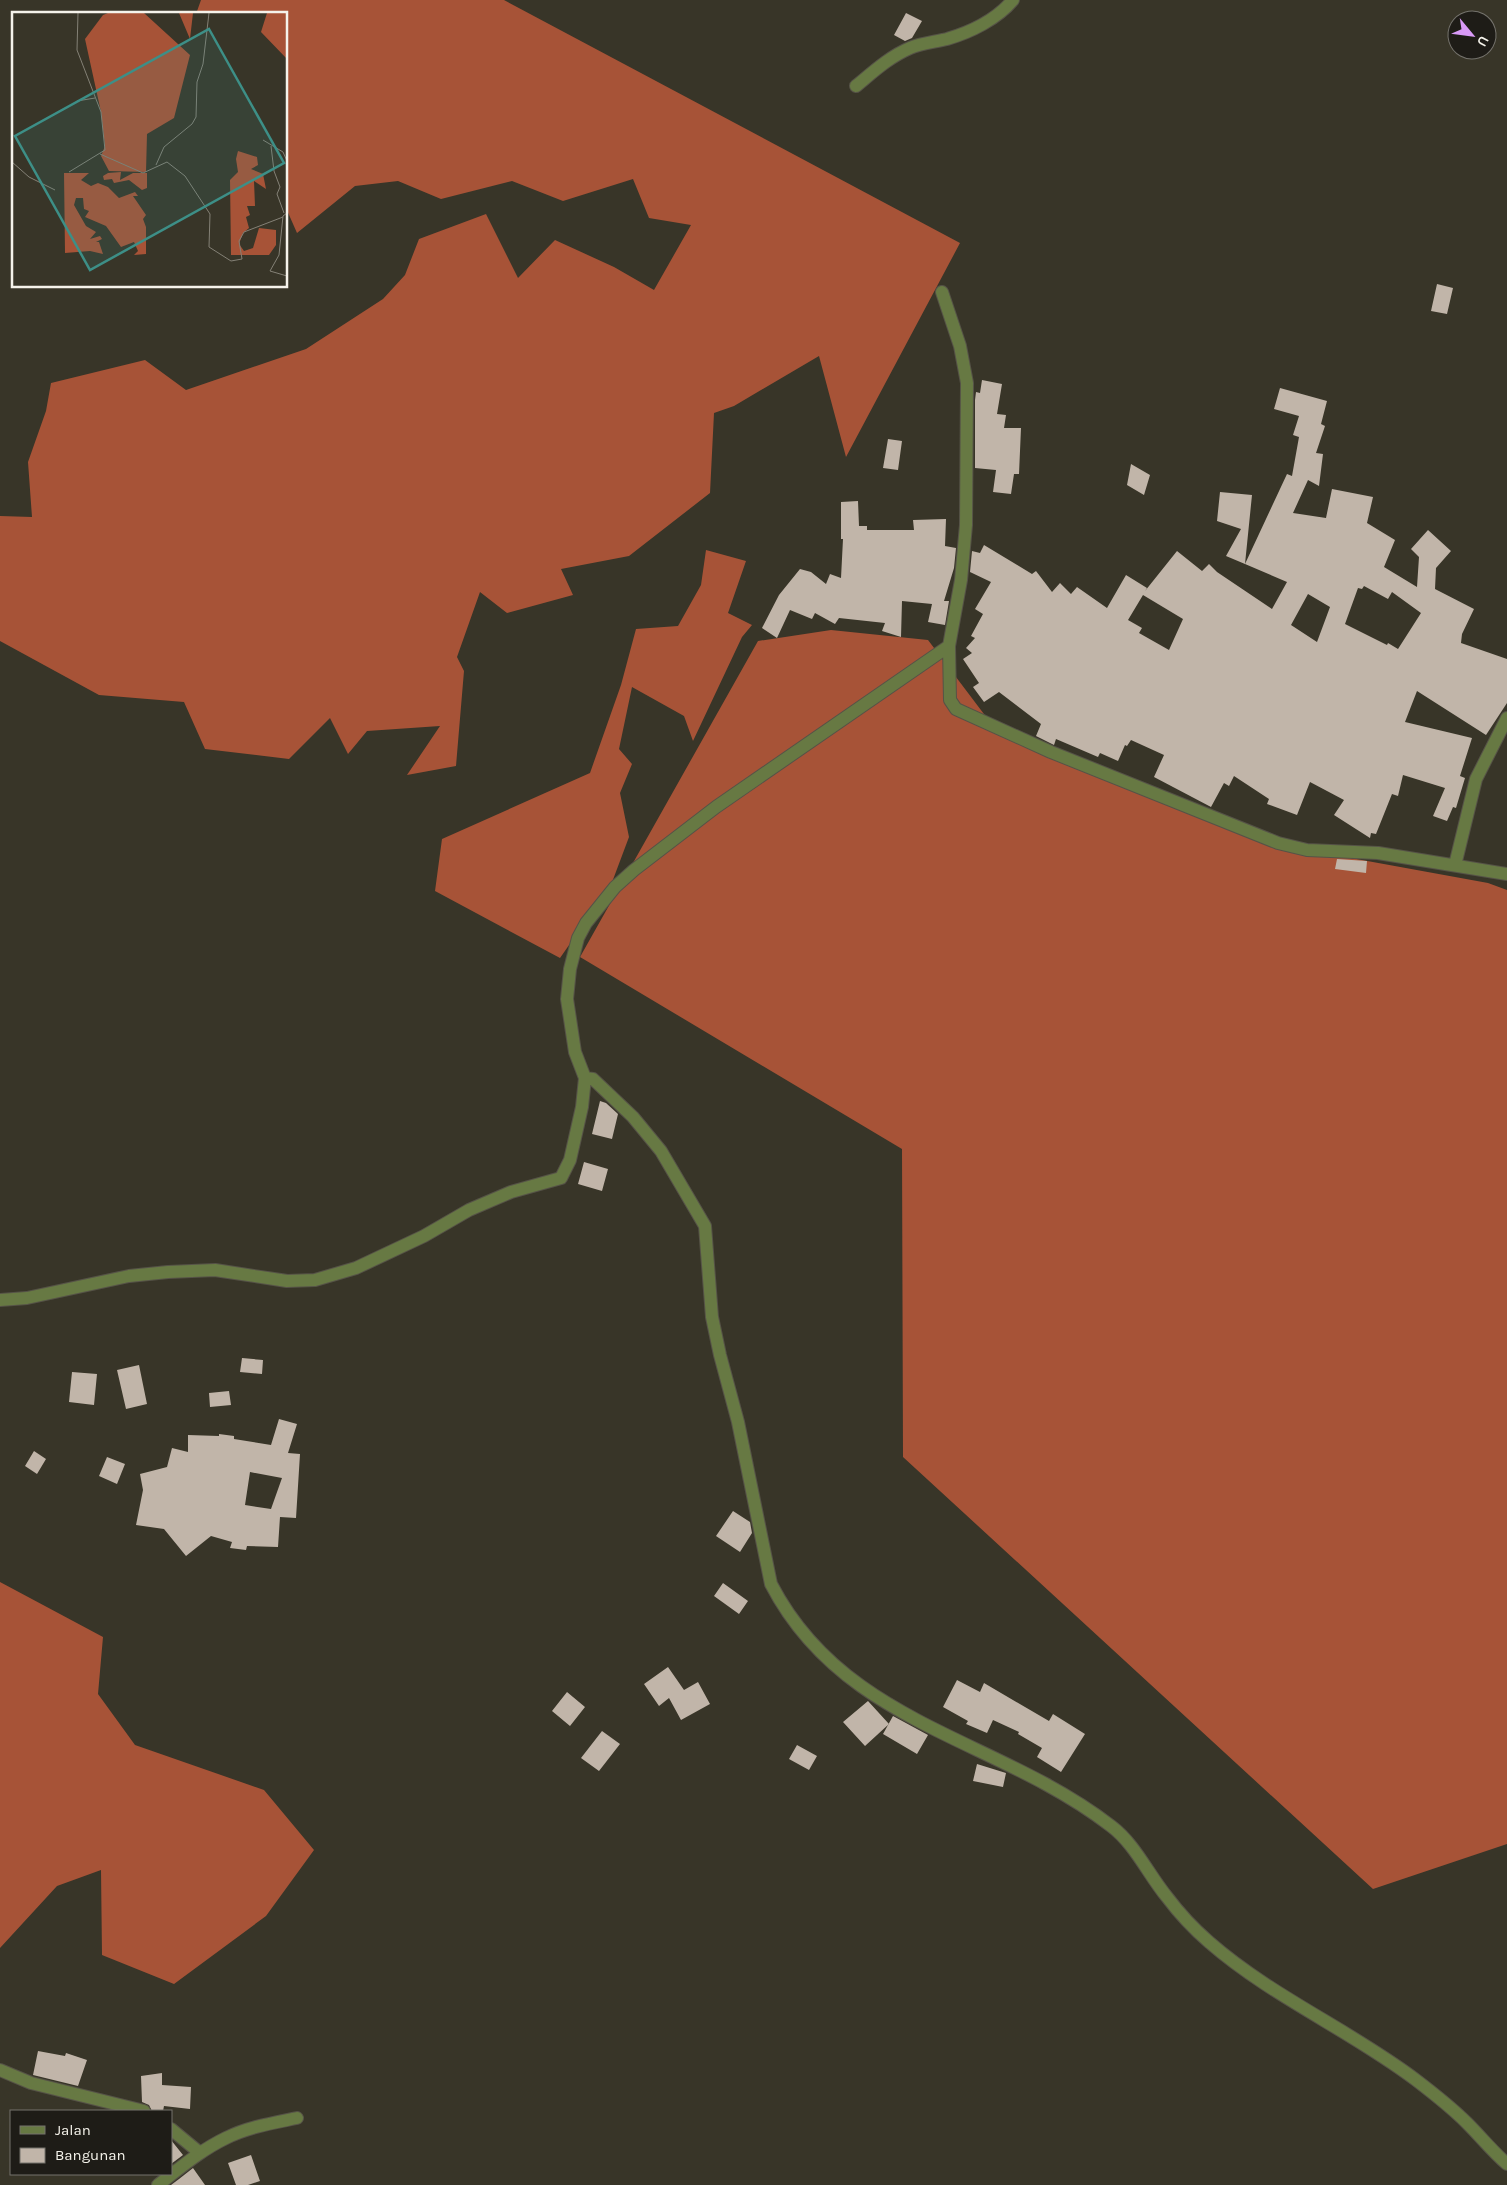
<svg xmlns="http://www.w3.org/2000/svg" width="1507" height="2185" font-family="Karla,sans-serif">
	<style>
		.forest { fill: #a75337 }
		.building { fill: #c1b5a9; fill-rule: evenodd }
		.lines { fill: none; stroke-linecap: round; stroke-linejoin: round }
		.street-casing { stroke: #565347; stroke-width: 14 }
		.street { stroke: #677943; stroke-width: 12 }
		.inset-road { fill: none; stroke: #848176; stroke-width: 1 }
		.view { fill: #3d8f87; fill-opacity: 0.15; stroke: #3d8f87; stroke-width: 2.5 }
		.inset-edge { fill: none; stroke: #f5f3eb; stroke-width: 2.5 }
	</style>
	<rect width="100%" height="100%" fill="#383528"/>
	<path class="forest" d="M201 0H504L960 243 846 457 819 356 734 406 714 413 710 493 629 556 561 569 573 595 507 613 480 592 457 657 464 671 456 766 407 775 440 726 367 731 348 754 330 718 289 759 205 749 184 702 99 695 0 641V516L32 517 28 462 46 411 51 383 145 360 186 390 306 349 383 299 405 275 419 239 486 214 518 278 555 240 614 267 654 290 691 225 649 218 633 179 563 201 512 181 441 199 398 181 355 186 297 233 286 208V14H196Z
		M706 550 746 561 728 613 752 625 742 637 693 741 684 716 632 687 619 749 632 764 620 793 629 837 611 885 560 958 435 891 442 839 590 773 621 685 636 629 678 626 701 585Z
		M831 630 928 640 993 726 1307 850 1488 883 1507 890V1844L1373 1889 903 1457 902 1149 580 957 758 641Z
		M0 1582 103 1637 98 1694 135 1745 264 1790 314 1850 266 1916 174 1984 102 1955 101 1870 57 1886 0 1948Z"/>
	<path class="building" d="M906 13 922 21 912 38 905 41 894 35Z
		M1437 284 1453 288 1447 314 1431 311Z
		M982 380 1002 384 997 414 1006 415 1004 428H1021L1019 474H1014L1011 494 993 492 996 470 975 468V400L976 392 980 393Z
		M1280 388 1327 401 1321 424 1325 426 1316 453 1323 454 1319 486 1308 480 1293 513 1326 518 1332 489 1373 497 1367 523 1395 540 1384 567 1417 587 1419 557 1411 549 1428 530 1451 551 1436 568 1435 589 1474 609 1462 634 1461 643 1507 659V703L1486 735 1417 691 1405 722 1472 738 1460 776 1465 778 1456 808 1453 807 1447 821 1433 816 1445 788 1403 775 1398 796 1392 794 1376 834 1371 833 1370 838 1334 815 1344 800 1310 782 1297 815 1267 804 1269 799 1234 776 1229 786 1224 783 1211 807 1154 777 1164 755 1131 740 1127 746 1125 745 1118 761 1100 753 1098 757 1056 739 1054 745 1036 736 1041 724 999 692 984 702 973 687 979 683 963 659 972 653 966 648 975 638 971 636 983 614 975 609 991 582 970 572 972 551 980 553 984 545 1032 574 1036 571 1052 592 1060 583 1071 594 1077 587 1107 608 1126 575 1147 588 1145 591 1177 551 1202 571 1209 564 1217 572 1272 609 1287 582 1245 564 1287 474 1292 476 1299 437 1293 435 1299 416 1274 409ZM1364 586 1388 599 1392 592 1421 613 1398 649 1388 643 1387 645 1345 624 1358 588 1362 589ZM1308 594 1330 607 1317 642 1291 625ZM1143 595 1183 619 1169 650 1139 633 1142 628 1128 620Z
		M888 439 902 441 898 470 883 468Z
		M1131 464 1150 475 1144 495 1127 485Z
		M1220 492 1252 495 1245 564 1226 556 1241 529 1217 521Z
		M858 501 859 526H867V530H914L913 520 946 519 945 546 956 548 954 568 944 601H949L945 625 928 622 932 604 902 601 901 637 882 631 885 623 839 618 835 624 815 613 812 619 790 610 777 638 762 628 779 595 800 569 811 572 826 584 830 574 841 578 843 539H841V502Z
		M1337 859 1367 861 1366 873 1335 869Z
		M600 1101 606 1103 618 1114 612 1139 592 1134Z
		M584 1162 608 1169 602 1191 578 1184Z
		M242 1358 263 1360 262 1374 240 1372Z
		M139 1365 147 1404 126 1409 117 1370Z
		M72 1372 97 1374 94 1405 69 1402Z
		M229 1391 231 1405 210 1407 209 1393Z
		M279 1419 297 1424 288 1453 300 1454 296 1518 280 1517 278 1547 247 1546 246 1550 230 1548 232 1542 211 1536 186 1556 164 1529 136 1525 143 1490 140 1474 167 1467 172 1448 188 1452V1435L219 1436V1434L234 1436V1439L271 1445ZM250 1472 282 1478 271 1509 245 1505Z
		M34 1451 46 1459 37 1474 25 1466Z
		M107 1457 125 1464 117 1484 99 1476Z
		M733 1511 750 1522 752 1533 740 1552 716 1536Z
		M723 1583 748 1601 739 1614 714 1596Z
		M668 1667 684 1690 698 1682 710 1704 681 1720 669 1698 659 1706 644 1684Z
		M957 1680 980 1692 984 1683 1049 1721 1053 1714 1085 1734 1061 1772 1037 1757 1042 1748 1018 1734 1019 1732 993 1720 987 1733 966 1724 968 1721 943 1707Z
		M567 1692 585 1707 570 1726 552 1711Z
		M868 1701 889 1724 865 1746 843 1722Z
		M893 1716 928 1735 917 1754 883 1734Z
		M602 1731 620 1744 599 1771 581 1758Z
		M797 1745 817 1756 809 1770 789 1759Z
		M977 1764 1006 1773 1003 1787 973 1781Z
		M38 2051 65 2056 66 2053 87 2060 78 2086 33 2075Z
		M162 2073V2085L191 2087 190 2109 164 2106 163 2111H152L149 2105 142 2102 141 2076Z
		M171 2140 183 2155 171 2164Z
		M251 2155 260 2181 248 2185H236L228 2163Z
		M193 2168 205 2185H171L179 2179Z"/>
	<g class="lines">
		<defs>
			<path id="street" d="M856 86C873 72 889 57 910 48 921 43 935 42 947 39 971 32 997 19 1013 0
				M942 292 960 346 967 383 966 525 961 580 949 646 950 700 956 709 1051 752 1278 843 1307 850 1378 853 1507 874
				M1455 865 1476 779 1507 718
				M585 1078 593 1079 633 1117 661 1151 705 1226 712 1317 720 1355 738 1422 771 1584C844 1725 996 1737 1111 1826 1135 1844 1148 1874 1167 1897 1179 1913 1194 1929 1209 1942 1272 1997 1350 2030 1416 2080 1433 2093 1452 2108 1467 2123 1481 2137 1493 2152 1507 2164
				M0 1300 27 1298 129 1276 168 1272 215 1270 287 1281 315 1280 356 1268 424 1236 469 1210 511 1192 561 1178 570 1160 582 1107 585 1078 575 1052 567 999 570 969 578 938 586 923 615 887 634 870 716 807 949 646
				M0 2070 31 2083 144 2111
				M171 2129 200 2153
				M158 2185C180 2168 201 2150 226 2138 248 2127 273 2123 297 2118"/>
		</defs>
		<use href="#street" class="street-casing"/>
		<use href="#street" class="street"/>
	</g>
	<g transform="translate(12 12)">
		<rect width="275" height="275" fill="#383528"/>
		<path d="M96 1H132L178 43 162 106 135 122 134 160 97 159 89 144 93 134 89 100 73 27 91 3ZM167 1H181L178 27ZM255 1H275V47L249 20ZM226 139 245 145 246 153 239 157 251 162 254 177 242 169 243 194H235L238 203 234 205 237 216 231 221 227 232 232 239 241 236 247 216 264 218V233L257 243H219L218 168 226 160 224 147ZM109 160 108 168 121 161H135V176L130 178 117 168 102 171 100 167 92 168 91 164 96 161ZM52 161H77L69 168 79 174 86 171 96 175 107 186 123 180 126 184H121L134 203 131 207 134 215V242L122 243 126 239 122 230 109 235 94 214 73 205 77 199 72 197 71 186H64L62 193 74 214 84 220 78 227 88 224 90 227 84 230H87L91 242 78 239 53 241Z" fill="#a75337"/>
		<path class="inset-road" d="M65 89 83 86M251 128 271 140 275 149M259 134 262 159 268 175 265 182 272 201M88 142 131 161 155 150 173 164 198 202 197 235 219 249 230 247 227 229 232 220 271 205M0 150 17 165 43 178M144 153 152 135 180 112 184 105 185 70 191 52 197 1M57 160 93 138 89 100 65 38 66 1M275 201 271 204 267 243 258 259 275 264"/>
		<path class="view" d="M197 17 272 151 78 258 3 124Z"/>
		<rect width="275" height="275" class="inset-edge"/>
	</g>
	<rect x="10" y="2110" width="162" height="65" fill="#1e1c17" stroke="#74726c"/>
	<rect x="20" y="2126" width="25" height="8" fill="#677943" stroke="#74726c"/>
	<text x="55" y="2135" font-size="15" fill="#f5f3eb">Jalan</text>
	<rect x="20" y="2148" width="25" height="15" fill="#c1b5a9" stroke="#74726c"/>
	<text x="55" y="2160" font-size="15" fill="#f5f3eb">Bangunan</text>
	<g transform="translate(1472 35) rotate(119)"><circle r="24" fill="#1e1c17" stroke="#74726c"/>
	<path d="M0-4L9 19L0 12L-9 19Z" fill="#d99af7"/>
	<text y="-8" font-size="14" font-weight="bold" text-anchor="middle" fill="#f5f3eb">U</text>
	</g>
</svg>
